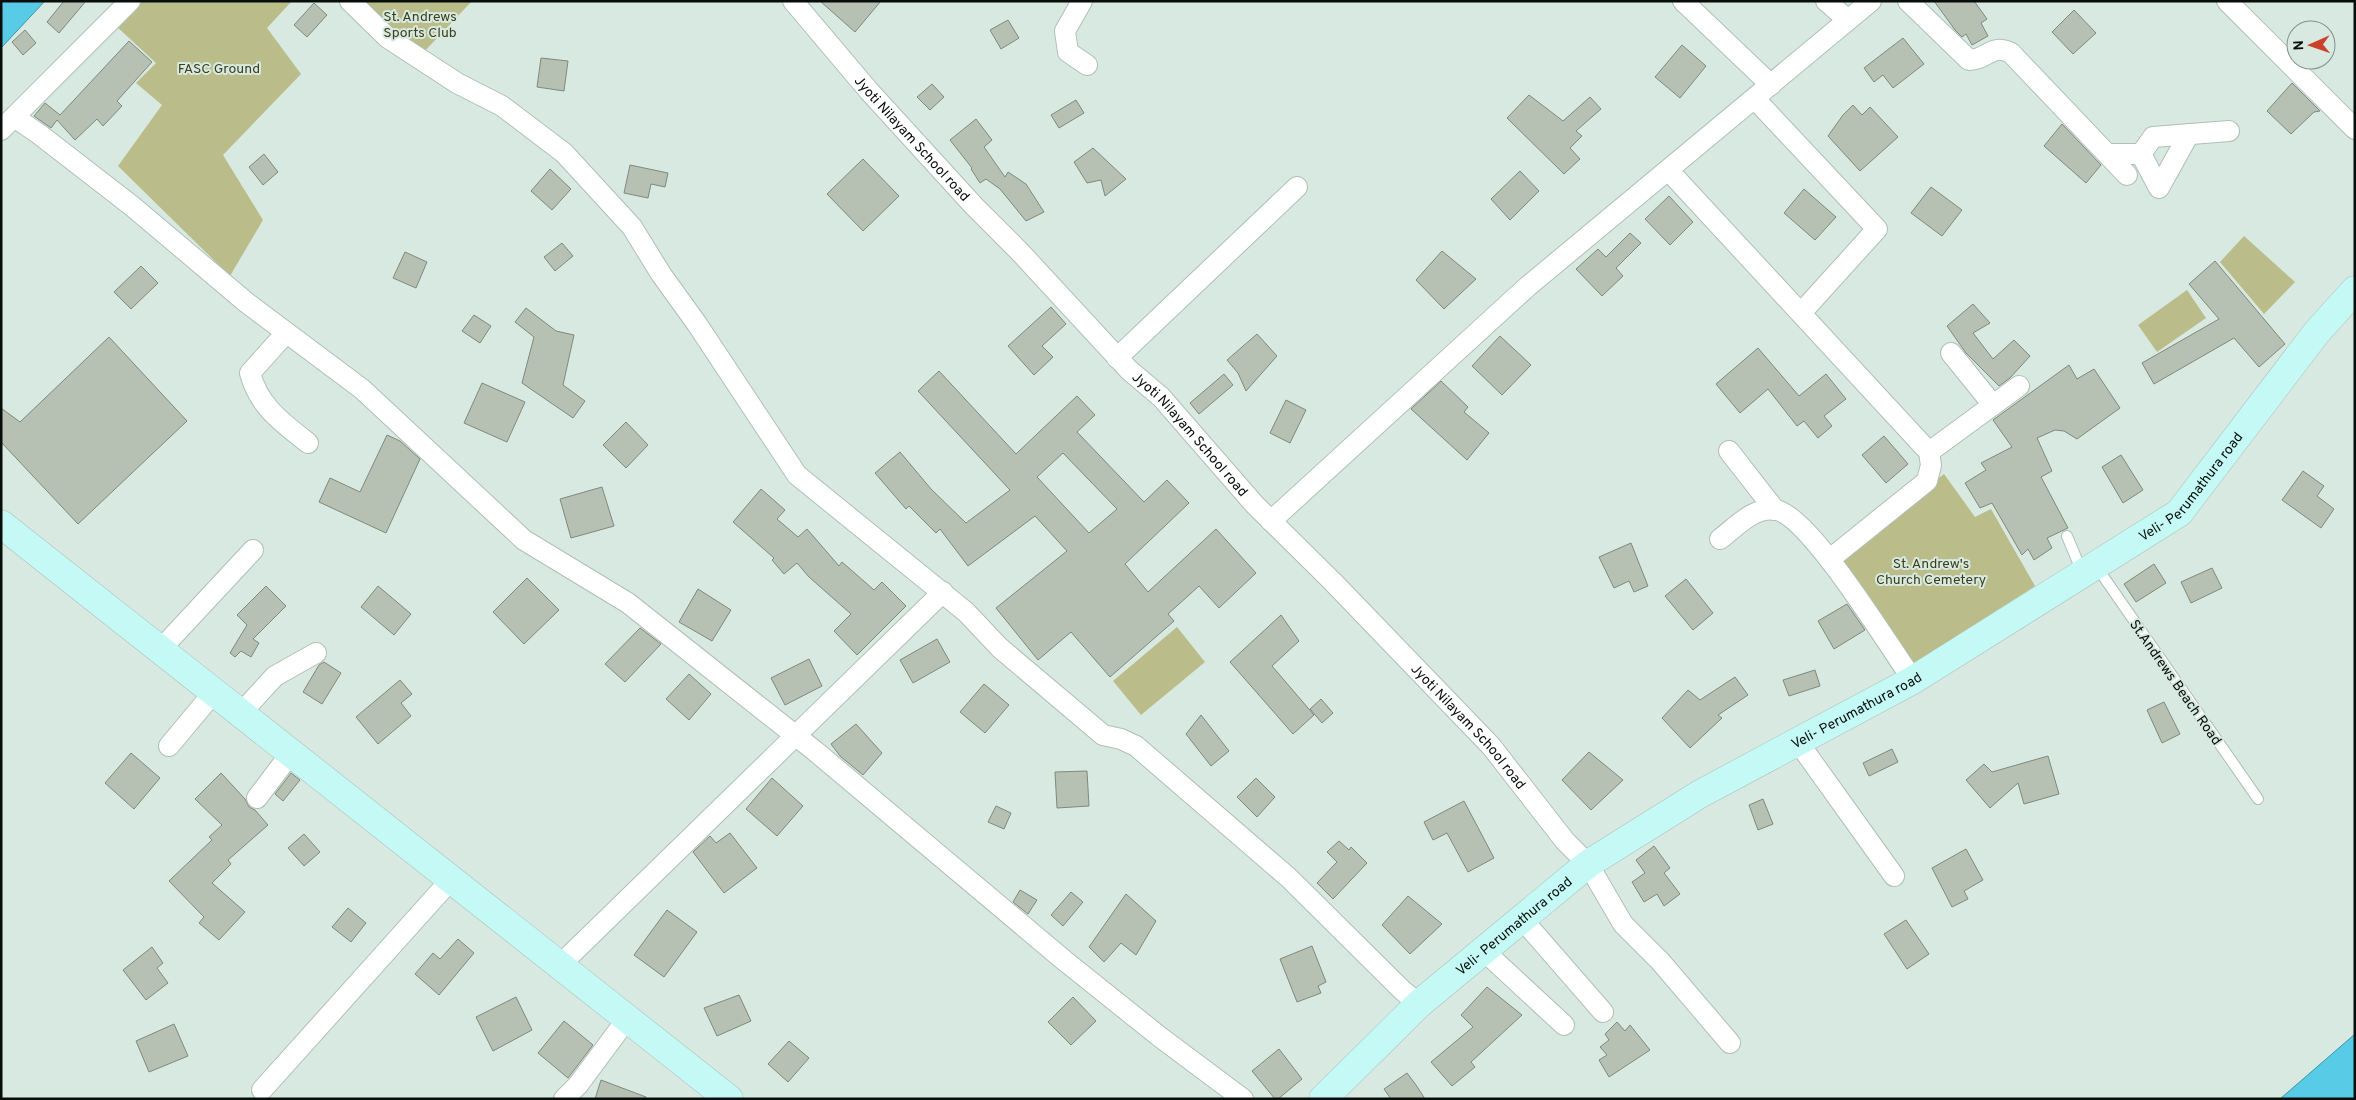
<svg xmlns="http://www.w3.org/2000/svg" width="2356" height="1100" font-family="Overpass,sans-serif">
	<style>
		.green { fill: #babd89 }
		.water { fill: #58cce7; stroke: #4093a5 }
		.building { fill: #b7c1b3; stroke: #7f897c; fill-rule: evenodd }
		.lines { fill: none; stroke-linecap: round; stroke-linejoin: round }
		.lane-casing { stroke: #afc0b7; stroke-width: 12 }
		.street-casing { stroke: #afc0b7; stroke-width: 22 }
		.secondary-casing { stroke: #afc0b7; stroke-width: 29 }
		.lane { stroke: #fff; stroke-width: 10 }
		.street { stroke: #fff; stroke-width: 20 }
		.secondary { stroke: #c4f9f6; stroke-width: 28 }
		.labels { text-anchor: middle; stroke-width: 4; stroke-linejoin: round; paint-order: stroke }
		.park-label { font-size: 14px; fill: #3c3e19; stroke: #d7e9e0 }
		.street-label { font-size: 14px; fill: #070d0a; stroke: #d7e9e0 }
	</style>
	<rect width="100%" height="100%" fill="#d7e9e0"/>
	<path class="green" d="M143 1H292L267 28 301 74 223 155 263 220 230 276 118 166 162 105 136 83 156 63 115 25Z
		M363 1H472L421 55Z
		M2244 236 2295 282 2264 314 2220 262Z
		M2187 290 2206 318 2157 352 2138 325Z
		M1944 474 1975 517 1991 509 2035 586 1911 665 1843 564 1850 548Z
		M1177 627 1205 662 1141 715 1113 681Z"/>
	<path class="water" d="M1 1H45L1 48Z
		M2355 1034V1099H2280Z"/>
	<path class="building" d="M64 1H86L59 33 47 22Z
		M820 1H881L855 32Z
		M1934 1H1974L1987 19 1981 23 1988 36 1972 45 1966 34 1962 37 1955 30Z
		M314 3 327 15 307 37 294 25Z
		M2074 10 2096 33 2073 54 2052 32Z
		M1008 20 1019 38 1001 49 990 30Z
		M25 30 36 43 23 55 12 42Z
		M1903 38 1924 64 1893 88 1883 75 1874 82 1864 68Z
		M129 41 152 62 117 101 122 106 103 126 97 119 75 140 57 120 51 128 34 116 45 103 60 115Z
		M1682 45 1706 66 1680 98 1655 77Z
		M541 58 568 61 564 91 537 87Z
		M2292 83 2320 111 2314 112 2291 134 2267 111Z
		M932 84 944 97 930 110 917 97Z
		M1529 95 1563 121 1590 97 1601 109 1576 131 1582 136 1570 148 1580 159 1564 174 1507 118Z
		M1076 100 1084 113 1059 128 1051 115Z
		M1853 105 1862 115 1870 107 1898 137 1860 171 1828 136 1843 115Z
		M976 119 992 140 984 147 1005 177 1008 172 1026 184 1044 212 1026 221 1000 189 986 179 980 183 971 169 972 168 950 140Z
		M2062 124 2101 165 2086 183 2044 146Z
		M1093 148 1126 179 1105 196 1101 180 1087 183 1074 162Z
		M264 154 278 172 263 185 249 167Z
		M863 159 899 196 863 231 827 194Z
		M630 165 668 173 665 187 651 184 648 198 624 193Z
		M550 169 571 189 552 210 531 191Z
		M1520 171 1539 191 1510 220 1491 199Z
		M1931 187 1962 210 1942 236 1911 213Z
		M1804 189 1836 217 1815 240 1784 213Z
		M1669 196 1693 222 1670 245 1645 219Z
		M1630 233 1641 243 1616 268 1623 276 1602 296 1576 269 1598 249 1606 257Z
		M562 243 573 256 555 271 544 257Z
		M1442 251 1476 279 1444 309 1416 280Z
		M405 252 427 262 416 288 393 278Z
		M2215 261 2285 344 2259 367 2234 338 2154 384 2142 363 2219 319 2189 284Z
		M141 266 158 283 131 309 114 292Z
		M1973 304 1990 323 1973 333 1993 359 2014 340 2030 356 2010 378 1999 386 1966 353 1947 326Z
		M1051 307 1066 324 1042 346 1053 357 1034 375 1008 346Z
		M526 308 556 331 574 335 563 385 585 401 573 418 522 383 534 337 515 322Z
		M474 315 491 326 480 343 462 331Z
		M1257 334 1277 356 1246 391 1238 373 1227 360Z
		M1500 336 1531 365 1502 395 1472 366Z
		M109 337 187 421 78 524 1 442V408L20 422Z
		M1758 348 1799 396 1826 374 1846 399 1824 416 1832 426 1818 438 1804 421 1797 426 1768 389 1740 413 1716 384Z
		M2069 365 2077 379 2094 369 2120 408 2077 439 2064 431 2055 430 2037 438 2052 471 2041 477 2068 528 2047 538 2052 548 2034 560 2028 549 2022 555 1992 503 1980 508 1965 483 1986 470 1981 463 2012 447 1993 420Z
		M939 371 1016 454 1077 396 1095 415 1077 432 1144 502 1167 480 1189 503 1125 564 1148 592 1216 529 1256 573 1219 608 1199 586 1168 614 1174 621 1110 677 1071 632 1038 660 996 608 1067 551 1035 516 968 566 940 529 936 533 909 506 906 509 875 473 900 452 931 489 966 523 1010 490 918 391ZM1063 453 1117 509 1089 533 1037 477Z
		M1224 374 1233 385 1199 414 1190 403Z
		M1441 381 1468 407 1464 412 1489 433 1467 460 1411 409Z
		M482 383 525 402 507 442 464 423Z
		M1286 400 1306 410 1290 443 1270 433Z
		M626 422 648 445 626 468 603 445Z
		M387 435 400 441 420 459 386 533 319 502 330 478 360 492Z
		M1884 436 1908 464 1886 483 1862 455Z
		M2121 455 2143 490 2123 503 2102 467Z
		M2303 471 2324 486 2317 496 2334 509 2321 528 2282 500Z
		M602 487 614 526 571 538 560 499Z
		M761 489 785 510 777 519 798 537 807 529 839 566 842 562 874 590 882 582 906 606 857 655 834 631 851 614 809 577 797 563 784 574 772 560 774 558 733 522Z
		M1631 543 1648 586 1634 592 1629 581 1614 588 1599 557Z
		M2154 564 2166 583 2136 602 2124 584Z
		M2212 568 2222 588 2191 603 2181 582Z
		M527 578 559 610 524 644 493 612Z
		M1686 579 1713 613 1693 630 1665 596Z
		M266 586 286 606 253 639 259 643 251 657 241 651 235 657 230 653 247 625 237 615Z
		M378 586 411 614 394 635 361 607Z
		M698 589 731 610 712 641 679 622Z
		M1847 604 1865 630 1834 649 1818 621Z
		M1281 615 1299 641 1272 666 1314 715 1293 734 1230 662Z
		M640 628 661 644 625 682 605 664Z
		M937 639 950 662 913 683 900 660Z
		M809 659 822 686 785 705 771 678Z
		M324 662 341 673 322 704 303 692 319 665Z
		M1815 670 1820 686 1789 696 1783 680Z
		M689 674 711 694 689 720 666 699Z
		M1735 677 1748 695 1718 715 1722 718 1690 748 1662 718 1688 690 1700 700Z
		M400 680 412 694 401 703 411 716 378 744 356 717Z
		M984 684 1009 705 985 733 960 712Z
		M1321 699 1333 713 1322 723 1310 709Z
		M2164 702 2180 734 2162 743 2147 710Z
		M1201 715 1229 751 1211 766 1186 734Z
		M856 724 882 753 863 775 840 756 831 744Z
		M1892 749 1898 762 1869 776 1863 763Z
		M1589 752 1623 780 1591 810 1562 780Z
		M131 753 160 778 134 809 105 783Z
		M2048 756 2059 794 2024 804 2018 783 1990 808 1966 780 1984 764 1992 772Z
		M1087 771 1089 806 1057 808 1055 772Z
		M221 773 245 799 249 807 255 810 268 825 228 860 231 864 212 883 245 912 219 940 199 923 204 917 169 881 212 840 209 837 222 825 195 799Z
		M291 773 300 780 283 801 275 794Z
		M772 778 803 806 777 836 746 809Z
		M1256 778 1275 797 1257 817 1237 797Z
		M1763 799 1773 824 1758 830 1749 805Z
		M1464 801 1494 858 1468 872 1447 833 1433 840 1424 822Z
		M996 806 1011 813 1004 829 988 822Z
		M730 833 757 868 724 893 693 852 710 836 716 843Z
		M304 834 320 852 304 866 288 848Z
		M1339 841 1349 850 1351 847 1367 863 1333 899 1317 883 1337 862 1327 852Z
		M1654 846 1670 868 1664 873 1680 894 1664 906 1657 894 1644 902 1632 882 1645 873 1636 860Z
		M1966 849 1983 880 1964 891 1968 899 1952 907 1932 868Z
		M1020 890 1037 900 1028 914 1013 902Z
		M1071 892 1083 902 1063 926 1051 915Z
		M1126 894 1156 921 1136 955 1121 943 1104 962 1089 947Z
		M1408 896 1442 924 1410 954 1382 925Z
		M348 908 366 923 351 942 332 927Z
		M667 910 697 932 664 977 634 955Z
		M1906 920 1929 954 1907 969 1884 934Z
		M458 939 474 953 439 995 415 974 433 953 440 959Z
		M1312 946 1326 982 1318 986 1321 993 1297 1002 1280 959Z
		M152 947 163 963 157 968 168 983 146 1000 123 970Z
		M1487 987 1522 1015 1471 1062 1475 1067 1452 1086 1431 1062 1473 1027 1461 1015Z
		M739 995 751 1021 717 1036 704 1008Z
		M516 997 532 1030 493 1051 476 1017Z
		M1073 997 1096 1021 1071 1045 1048 1022Z
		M564 1021 593 1045 568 1078 538 1053Z
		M1617 1022 1625 1031 1630 1025 1650 1050 1609 1077 1599 1060 1607 1055 1600 1047 1609 1040 1605 1034Z
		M174 1024 188 1056 149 1072 136 1041Z
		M789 1041 809 1058 788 1082 768 1064Z
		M1279 1049 1302 1079 1278 1099H1275L1252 1071Z
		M1407 1073 1416 1085 1425 1099H1391L1384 1089Z
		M601 1080 646 1097V1099H595Z"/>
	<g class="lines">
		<defs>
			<path id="lane" d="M2067 536 2082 572
				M2096 566 2258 799"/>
			<g id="street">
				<path d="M350 1 388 38 457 83 502 106 564 153 632 227 661 274 697 324 797 475 966 612 1000 648 1103 735 1121 739 1136 746 1289 878 1402 990 1419 1004"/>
				<path id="s1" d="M793 1 869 91 974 206 1020 252 1129 370 1161 397 1255 505 1333 582 1491 746 1565 841 1588 864 1623 924 1660 961 1730 1043"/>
				<path d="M1082 1 1065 31 1068 52 1087 65"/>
				<path d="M1683 1 1771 85"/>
				<path d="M1826 1 1848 20"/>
				<path d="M1908 1 1969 60C1988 60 1990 43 2011 53L2127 175"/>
				<path d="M2227 1 2355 129"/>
				<path d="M1755 99 1877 229 1801 313"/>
				<path d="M14 117 39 134 132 206 247 303 362 389 524 540 628 603 815 751 1065 961 1160 1037 1243 1099"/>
				<path d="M1 130 130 1"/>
				<path d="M2107 154H2141L2153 137 2229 131"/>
				<path d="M2141 154 2159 188 2189 134"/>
				<path d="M1669 171 1929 452 1931 465 1927 481 1830 559"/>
				<path d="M286 333 250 373C259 407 282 422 308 443"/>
				<path d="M1951 353 1993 405"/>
				<path d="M1117 358 1297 187"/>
				<path d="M1729 451 1775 510"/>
				<path d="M1929 452 2019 386"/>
				<path d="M1271 521 1527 287 1871 1"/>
				<path d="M1720 539C1736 527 1754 506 1776 510 1810 516 1890 648 1913 680"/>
				<path d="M160 650 253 550"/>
				<path d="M241 713 275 676 316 653"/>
				<path d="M1798 742 1894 876"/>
				<path d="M169 746 214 692"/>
				<path d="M257 798 291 753"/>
				<path d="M1522 919 1603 1012"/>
				<path d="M1484 951 1564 1025"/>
				<path d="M559 966 943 592"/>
				<path d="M262 1090 447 884 453 881"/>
				<path d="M564 1099 578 1085 627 1019"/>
			</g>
			<g id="secondary">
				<path d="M1 524 729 1099"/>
				<path id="s2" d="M1323 1099 1419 1004 1588 864 1700 794 1913 680 2179 513 2317 332 2355 290"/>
			</g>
		</defs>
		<use href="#lane" class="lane-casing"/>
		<use href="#street" class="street-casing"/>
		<use href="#secondary" class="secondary-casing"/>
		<use href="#lane" class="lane"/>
		<use href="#street" class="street"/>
		<use href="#secondary" class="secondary"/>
	</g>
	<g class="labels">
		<g class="park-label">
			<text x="420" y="21">St. Andrews<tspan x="420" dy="16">Sports Club</tspan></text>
			<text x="219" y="73">FASC Ground</text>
			<text x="1931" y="568">St. Andrew's<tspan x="1931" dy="16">Church Cemetery</tspan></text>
		</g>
		<g class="street-label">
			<text dy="5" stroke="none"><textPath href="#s1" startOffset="182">Jyoti Nilayam School road</textPath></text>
			<text dy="5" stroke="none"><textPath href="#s1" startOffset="588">Jyoti Nilayam School road</textPath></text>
			<text dy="5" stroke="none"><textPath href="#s2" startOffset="1069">Veli- Perumathura road</textPath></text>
			<text transform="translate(2176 682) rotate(55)" y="5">St.Andrews Beach Road</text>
			<text dy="5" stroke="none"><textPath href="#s2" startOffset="664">Veli- Perumathura road</textPath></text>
			<text dy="5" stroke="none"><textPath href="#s1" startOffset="992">Jyoti Nilayam School road</textPath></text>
			<text dy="5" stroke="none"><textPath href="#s2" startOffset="258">Veli- Perumathura road</textPath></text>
		</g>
	</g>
	<rect width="2356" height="1100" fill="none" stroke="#070d0a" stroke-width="5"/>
	<g transform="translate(2311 45) rotate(268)"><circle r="24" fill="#d7e9e0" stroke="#84918a"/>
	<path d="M0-4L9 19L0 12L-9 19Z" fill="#cc412a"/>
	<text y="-8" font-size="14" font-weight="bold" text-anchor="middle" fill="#070d0a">N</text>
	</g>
</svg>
